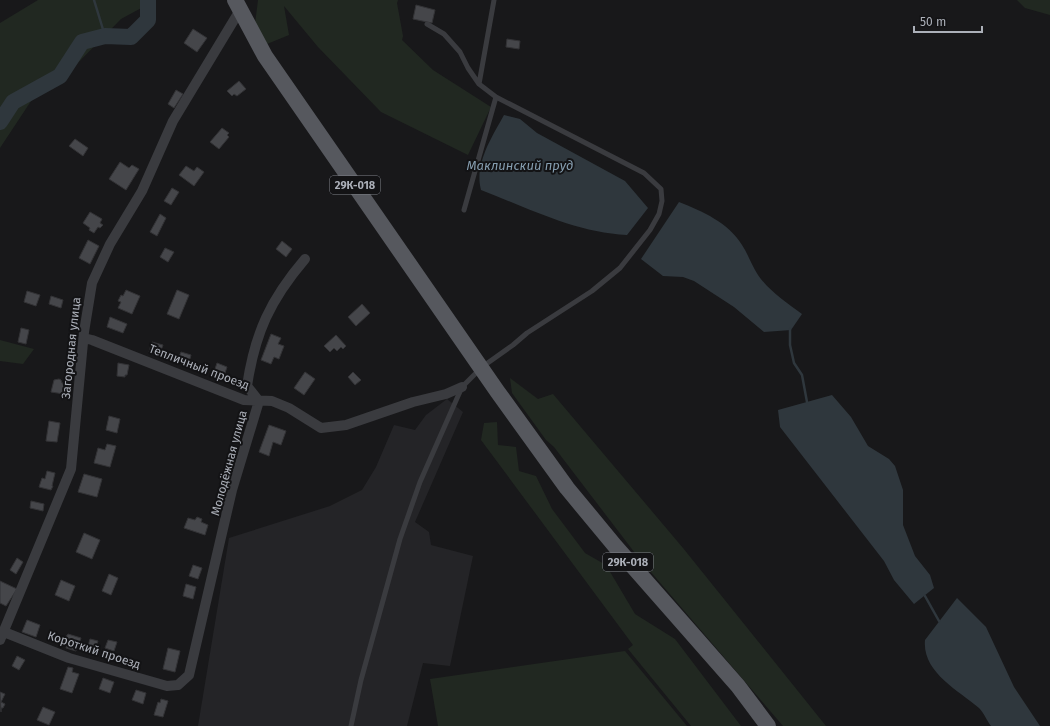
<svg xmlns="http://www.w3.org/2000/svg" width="1050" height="726" font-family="'Fira Sans',sans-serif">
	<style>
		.built { fill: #242427 }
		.green { fill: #212821 }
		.water { fill: #2f373d }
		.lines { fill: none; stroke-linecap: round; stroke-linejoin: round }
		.stream { stroke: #2f373d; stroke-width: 2.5 }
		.river { stroke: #2f373d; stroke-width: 16 }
		.building { fill: #45464a; stroke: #333336 }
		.lane { stroke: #3a3b3f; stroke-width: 5 }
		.street { stroke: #3a3b3f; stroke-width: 10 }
		.primary { stroke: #56585e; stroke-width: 16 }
		.labels { text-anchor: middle; stroke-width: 4; stroke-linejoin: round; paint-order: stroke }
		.shield { fill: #131315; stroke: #7e8188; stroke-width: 1 }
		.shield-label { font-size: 11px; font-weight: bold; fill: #acb0b9 }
		.street-label { font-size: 12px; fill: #acb0b9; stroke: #131315 }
		.water-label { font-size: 13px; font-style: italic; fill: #869eb0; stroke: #131315 }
	</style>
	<rect width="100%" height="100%" fill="#18181a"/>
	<path class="built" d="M447 399 463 412 415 522 429 532 431 545 473 556 450 666 423 663 407 726H198L229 538 330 506 362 490 376 467 394 425 415 430 426 415Z"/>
	<path class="green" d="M38 0H156L121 19 69 72 37 92 0 148V23Z
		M258 0H398L397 3 403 36 402 40 433 70 491 107 468 155 381 112 318 47 284 6 289 35 267 44 255 24Z
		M1017 0H1050V15L1025 8Z
		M0 340 34 349 23 364 0 361Z
		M510 378 538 399 553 394 683 548 826 726H783L638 557 554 447 546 440 512 393Z
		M497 422 498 445 516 447 519 471 536 476 552 509 585 553 606 565 635 614 675 639 741 726H691L628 649 633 645 481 440 484 423Z
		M625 651 687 726H438L430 679Z"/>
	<path class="water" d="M504 115 520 119 537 133 625 181 648 208 627 235C576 233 528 208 481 190 474 164 492 137 504 115Z
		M679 202C702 211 729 223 742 245 748 254 752 266 758 275 769 291 787 303 802 314L791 330 764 332 734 307 694 281 683 277 663 276 641 259Z
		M832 395 851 417 868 446 889 459 895 466 903 490V525L915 556 930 575 934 588 914 604 894 580 884 561 780 427 778 410Z
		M957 598 986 627 1014 687 1040 726H991C987 721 984 713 979 708 958 690 922 672 925 640Z"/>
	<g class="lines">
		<path class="stream" d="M94 0 105 36
			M790 329V345L794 363 802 375 807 402
			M925 596 939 621"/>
		<path class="river" d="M0 122 13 102 60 76 82 42 105 36 131 37 148 20V0"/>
	</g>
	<path class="building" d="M416 5 435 10 432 23 413 19Z
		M193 29 207 38 197 52 184 43Z
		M507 39 520 41 519 49 506 47Z
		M239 81 246 89 237 96 234 94 232 96 227 91Z
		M176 90 183 94 174 108 168 104Z
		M222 128 229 133 227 135 229 137 219 149 210 142Z
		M75 139 88 148 83 156 69 146Z
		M120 162 129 168 132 165 139 169 126 190 109 179Z
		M186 166 194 171 197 167 204 172 194 186 179 175Z
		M172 188 179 192 171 205 164 201Z
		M90 212 102 219 100 223 103 225 100 228 98 227 94 233 89 230 90 228 83 223Z
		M160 214 166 218 157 236 150 232Z
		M88 240 99 246 90 264 79 258Z
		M282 241 292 249 286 257 276 249Z
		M165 248 174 252 168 262 160 257Z
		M126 290 140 296 132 314 118 308 121 302 118 301 121 295 123 296Z
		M177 290 189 295 179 319 167 314Z
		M27 291 40 295 36 306 24 302Z
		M51 296 63 300 61 308 49 304Z
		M362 304 370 313 356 326 348 317Z
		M110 317 127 324 123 333 107 327Z
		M21 328 29 330 26 344 18 342Z
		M271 334 281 338 278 344 284 346 279 359 274 357 271 364 261 360Z
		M336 335 346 346 343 349 341 347 337 351 334 348 330 352 324 346Z
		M152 342 163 345 159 356 149 352Z
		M181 352 191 355 188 366 177 362Z
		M118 363 129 365 127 375H125V377L117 376Z
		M217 363 227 367 224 376 214 372Z
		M305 372 315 379 304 395 294 388Z
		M353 372 361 380 355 385 348 377Z
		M59 379 61 380 62 383 66 384 64 394 51 392 54 380Z
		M109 416 120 419 117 433 106 430Z
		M49 421 60 423 57 442 46 441Z
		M269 425 286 431 281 445 273 442 269 456 259 452Z
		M107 444 116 446 110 467 94 463 98 448 105 450Z
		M47 471 55 473 52 486H53L51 490 39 487 42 478 45 479Z
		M84 474 102 479 97 497 78 492Z
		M31 501 44 504 43 511 30 508Z
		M197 517 202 519 201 522 208 525 205 535 184 528 188 518 195 520Z
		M84 533 100 540 92 559 76 552Z
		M17 558 23 562 16 574 10 570Z
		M193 565 202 568 198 579 189 576Z
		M109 574 118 578 111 595 102 591Z
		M61 580 75 586 69 601 55 595Z
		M0 581 17 589 6 606 0 603Z
		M186 584 196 587 193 599 183 596Z
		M27 620 40 625 36 637 22 632Z
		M68 634 81 638 76 651 66 648 68 641 65 638Z
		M90 639 98 641 94 653 87 650Z
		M108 640 117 642 114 651 105 648Z
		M168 648 180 651 175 672 163 669Z
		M17 656 25 660 19 670 12 666Z
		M68 667 73 668 72 672 79 674 72 693 60 689Z
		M103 678 114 682 110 693 99 689Z
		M136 690 146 693 143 704 132 700Z
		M0 692 5 694 1 702 5 704 3 708H1V712Z
		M161 699 168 701 163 717 154 715 158 702 160 703Z
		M43 707 55 712 49 725 37 720Z"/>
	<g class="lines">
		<path class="lane" d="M427 24 444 34 460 52 468 68 479 84 496 97
			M479 84 494 0
			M351 726 361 680 400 539 420 482 462 387 482 367 513 345 527 333 592 291 620 268 650 230 659 214 662 201 661 189 644 173 496 97 464 210"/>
		<path class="street" d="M84 338 92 340 244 400 272 401 289 408 321 428 346 425 413 402 446 394 462 387
			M4 632 69 658 167 686 178 685 189 675 232 490 259 401 247 386C255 333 270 300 305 259
			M0 640 71 469 84 332 92 283 110 244 142 191 173 121 240 10"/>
		<path class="primary" d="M235 0 265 56 497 391 567 488 615 546 738 686 768 726"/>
	</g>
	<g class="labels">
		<g class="shield">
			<rect x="330" y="176" width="50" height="18" rx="3"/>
			<rect x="603" y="553" width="50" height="18" rx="3"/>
		</g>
		<g class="shield-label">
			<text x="355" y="189">29К-018</text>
			<text x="628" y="566">29К-018</text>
		</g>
		<g class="street-label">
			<text transform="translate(71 348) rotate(-84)" y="4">Загородная улица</text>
			<text transform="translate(199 367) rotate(21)" y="4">Тепличный проезд</text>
			<text transform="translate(229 463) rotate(-75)" y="4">Молодёжная улица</text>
			<text transform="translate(94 650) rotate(18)" y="4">Короткий проезд</text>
		</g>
		<g class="water-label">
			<text x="520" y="170">Маклинский пруд</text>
		</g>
	</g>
	<path d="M914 26v6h68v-6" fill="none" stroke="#acb0b9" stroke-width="2"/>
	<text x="920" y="26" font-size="12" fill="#acb0b9" stroke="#131315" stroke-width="3" paint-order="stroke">50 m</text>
</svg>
